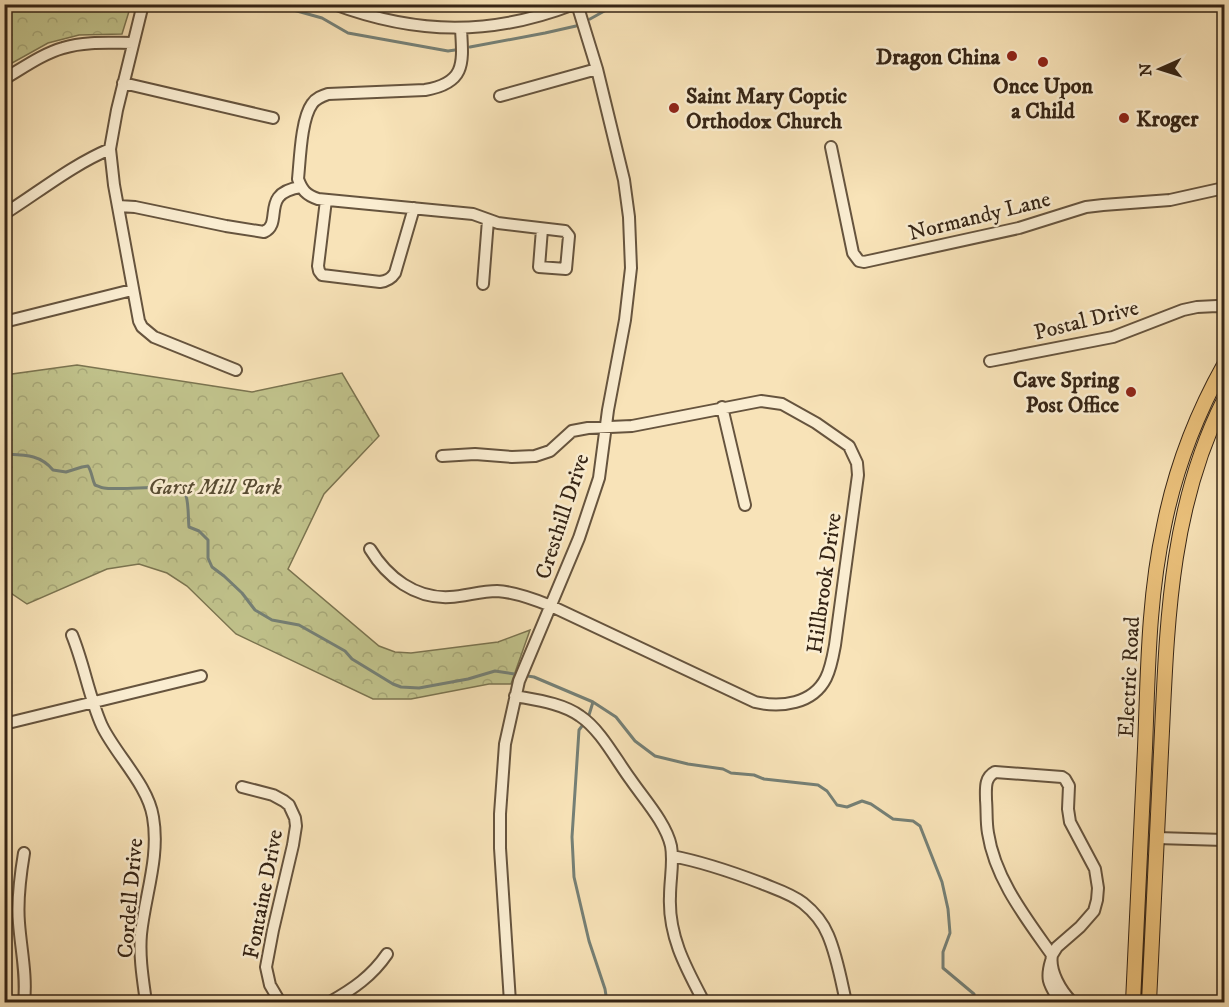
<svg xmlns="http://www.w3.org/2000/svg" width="1229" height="1007" font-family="'IM FELL DW Pica',serif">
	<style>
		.forest { fill: url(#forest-crowns); stroke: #7b7450; stroke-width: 1.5 }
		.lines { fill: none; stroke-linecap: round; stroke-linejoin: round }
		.stream { stroke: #758076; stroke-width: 3 }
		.minor-casing { stroke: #66543e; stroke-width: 14 }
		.major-casing { stroke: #352415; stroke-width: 16 }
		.minor { stroke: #faedd1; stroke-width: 10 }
		.major { stroke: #ecc27c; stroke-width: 14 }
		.poi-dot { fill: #8f2418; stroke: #faedd1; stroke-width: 2 }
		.labels { text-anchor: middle; stroke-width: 5; stroke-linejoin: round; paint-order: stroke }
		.poi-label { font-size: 22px; font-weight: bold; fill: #352415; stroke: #faedd1; text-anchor: end }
		.street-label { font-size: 22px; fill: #352415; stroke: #faedd1 }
		.park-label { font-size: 22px; font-style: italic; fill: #584c33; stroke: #faedd1 }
	</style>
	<defs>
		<pattern id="forest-crowns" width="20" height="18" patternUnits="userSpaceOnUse" patternTransform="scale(1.5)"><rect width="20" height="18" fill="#c1c38c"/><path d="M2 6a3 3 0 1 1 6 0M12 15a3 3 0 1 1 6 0" fill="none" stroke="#a6a778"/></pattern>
	</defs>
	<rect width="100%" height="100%" fill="#f8e3b8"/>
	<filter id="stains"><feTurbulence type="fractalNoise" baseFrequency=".00333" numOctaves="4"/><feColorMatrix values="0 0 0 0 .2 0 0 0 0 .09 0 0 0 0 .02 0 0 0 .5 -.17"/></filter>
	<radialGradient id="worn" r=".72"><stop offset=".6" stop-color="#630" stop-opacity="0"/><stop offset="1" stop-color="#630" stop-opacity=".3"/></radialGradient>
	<path class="forest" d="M5 4H131V5L122 34 79 35 48 43 5 67Z
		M77 365 252 392 342 373 379 436 324 494 288 569 379 646 395 652 411 653 498 642 530 630 511 684H489L411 699H373L236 634 187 586 167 573 139 564 107 569 27 604 5 589V375Z"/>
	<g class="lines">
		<path class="stream" d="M272 4 322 18 348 33 448 51 455 50
			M590 19 617 4
			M470 47 545 33 576 26
			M4 454C24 455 40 454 53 470L66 472 82 467 88 466C92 472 92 479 95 485 98 486 101 488 104 488 121 491 175 482 185 494 189 499 188 520 189 527L199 531 208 540V558L212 567 224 576 242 593 255 610 272 620 299 625 345 651 352 659 393 684 401 687 419 688 468 679 495 671 534 677 593 702 616 717 635 741 655 756 688 764 723 769 731 773 754 775 764 779 818 785 827 791 837 805 847 807 862 801 871 804 893 819 913 821 920 826 942 882 948 909 950 933 943 952V968L974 994 976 1002
			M589 715 593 702
			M582 726 579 730 572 837 574 877 589 941 605 989 607 1002"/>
		<defs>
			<path id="minor" d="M143 4 117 110 110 149 114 185 139 321 142 327 154 337 236 370
				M334 4C417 35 492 36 574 4
				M461 29C463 63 466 83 425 90L328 94C322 96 316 98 312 104 301 119 300 160 298 179 302 190 306 195 318 199L473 214 498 223 565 231 569 236 566 269 539 267 542 229
				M4 79C23 68 42 54 63 48 85 41 110 43 133 43
				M123 83 273 118
				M500 96 597 69
				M831 147 853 253 859 261 864 262 1019 228 1086 207 1103 205 1170 200 1224 188
				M326 200 318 266 319 271 322 275 380 282C387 281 391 279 395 273L414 208
				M118 206 135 207 226 226 264 232C284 223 259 193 301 187
				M4 214C39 192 72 165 110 149
				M483 284 488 220
				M4 322 132 290
				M990 361 1113 337 1183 310 1197 307 1217 306 1224 308
				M722 407 745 505
				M370 549C387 577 415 599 450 597 466 596 481 591 497 591 515 592 534 599 551 606L755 702C781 708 813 704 826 678 831 668 833 656 835 645L858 475 857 463 849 446 816 423 782 404 761 401 632 426 588 428 572 431 550 451 535 456 512 457 475 454 442 456
				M72 635C84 664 89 697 102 726 116 755 148 785 153 817 160 857 145 895 141 934 139 957 143 980 146 1002
				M515 696C536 700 562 703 580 716 601 730 616 760 631 780 644 799 666 823 671 846 674 862 670 879 670 896 668 936 686 968 704 1002
				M4 724 201 676
				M995 772 1062 777 1065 779 1069 786 1068 809 1070 822 1095 869 1098 888 1097 900 1094 911 1080 927 1057 947 1052 955C1026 918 995 879 988 833 986 822 987 811 986 800 986 789 984 778 995 772Z
				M242 787 273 795 284 801 289 805 295 818 296 826 293 845 273 930 266 967 270 985 280 1002
				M1157 838 1224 840
				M24 853C20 877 17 899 19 923 21 950 27 976 24 1002
				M672 856C703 862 732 872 761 883 775 889 790 893 803 903 813 911 823 923 828 935 837 956 841 980 846 1002
				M1052 955C1049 971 1061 991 1072 1002
				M1051 961C1045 981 1050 985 1060 1002
				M330 1002C353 989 372 976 387 954
				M510 1002 500 848V814L505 744 519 681 579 538 599 478 608 410 625 320 631 268 629 217 624 180 597 69 577 4"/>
			<path id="major" d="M1133 1002C1137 918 1141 833 1145 748 1148 675 1148 599 1164 526 1175 471 1196 415 1224 365
				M1149 1002C1153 919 1157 835 1161 752 1167 631 1168 511 1224 400"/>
		</defs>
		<use href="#minor" class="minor-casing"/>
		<use href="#major" class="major-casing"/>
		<use href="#minor" class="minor"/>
		<use href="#major" class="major"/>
	</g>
	<g class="poi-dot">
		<circle cx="1012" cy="56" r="6"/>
		<circle cx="1043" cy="62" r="6"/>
		<circle cx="674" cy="108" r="6"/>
		<circle cx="1124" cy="118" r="6"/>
		<circle cx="1131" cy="392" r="6"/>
	</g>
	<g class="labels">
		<g class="poi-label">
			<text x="1000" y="64">Dragon China</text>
			<text x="1043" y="93" text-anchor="middle">Once Upon<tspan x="1043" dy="25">a Child</tspan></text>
			<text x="686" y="103" text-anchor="start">Saint Mary Coptic<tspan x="686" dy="25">Orthodox Church</tspan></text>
			<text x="1136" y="126" text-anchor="start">Kroger</text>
			<text x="1119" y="387">Cave Spring<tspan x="1119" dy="25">Post Office</tspan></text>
		</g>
		<g class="street-label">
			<text transform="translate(979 215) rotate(-14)" y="8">Normandy Lane</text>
			<text transform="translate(1086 319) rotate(-14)" y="8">Postal Drive</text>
			<text transform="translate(561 516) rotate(-72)" y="8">Cresthill Drive</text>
			<text transform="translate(823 583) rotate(-82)" y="8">Hillbrook Drive</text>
			<text transform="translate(1128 677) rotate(-87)" y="8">Electric Road</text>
			<text transform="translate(262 894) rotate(-79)" y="8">Fontaine Drive</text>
			<text transform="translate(129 898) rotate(-85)" y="8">Cordell Drive</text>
		</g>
		<g class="park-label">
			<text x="215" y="494">Garst Mill Park</text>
		</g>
	</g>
	<rect width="1229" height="1007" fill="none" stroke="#f8e3b8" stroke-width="24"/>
	<rect x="6" y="6" width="1217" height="995" fill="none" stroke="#352415" stroke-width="3"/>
	<rect x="12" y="12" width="1205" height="983" fill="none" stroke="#352415" stroke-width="1.5"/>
	<g transform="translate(1160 69) rotate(267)" stroke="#faedd1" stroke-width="4.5" paint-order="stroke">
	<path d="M0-4.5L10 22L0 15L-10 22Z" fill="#352415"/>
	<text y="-9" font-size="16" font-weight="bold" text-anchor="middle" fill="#352415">N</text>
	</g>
	<rect width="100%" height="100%" filter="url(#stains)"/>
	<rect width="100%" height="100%" fill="url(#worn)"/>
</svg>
